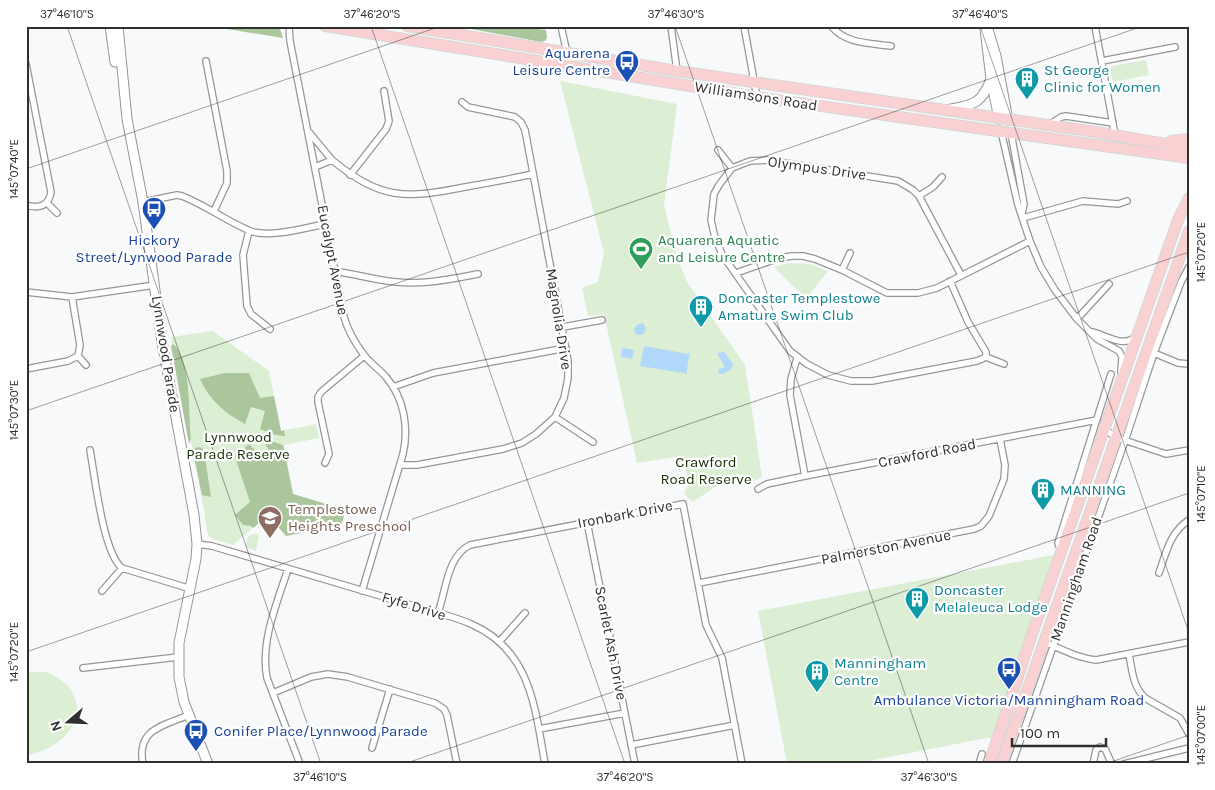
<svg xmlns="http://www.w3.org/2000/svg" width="1215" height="790" font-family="Karla,sans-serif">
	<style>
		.green { fill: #dceed3 }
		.forest { fill: #abc69d }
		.water { fill: #b1d7fa }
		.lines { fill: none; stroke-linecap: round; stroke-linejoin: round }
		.minor-casing { stroke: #969698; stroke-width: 8 }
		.secondary-casing { stroke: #969698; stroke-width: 11 }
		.primary-casing { stroke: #d6d6d6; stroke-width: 12 }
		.minor { stroke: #fff; stroke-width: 5.5 }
		.secondary { stroke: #fff; stroke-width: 9 }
		.primary { stroke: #fad1d2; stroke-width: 10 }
		.ticks { fill: none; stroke: #303031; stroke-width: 1; stroke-opacity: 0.45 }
		.labels { text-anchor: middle; stroke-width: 4.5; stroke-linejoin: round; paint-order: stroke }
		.transit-label { font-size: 15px; fill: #164399; stroke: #fff }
		.culture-label { font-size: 15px; fill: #0d838f; stroke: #fff; text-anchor: start }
		.street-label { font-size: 15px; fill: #303031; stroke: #fff }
		.leisure-label { font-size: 15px; fill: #27864d; stroke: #fff; text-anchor: start }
		.park-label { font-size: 15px; fill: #173105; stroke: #fff }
		.education-label { font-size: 15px; fill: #785e54; stroke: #fff; text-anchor: start }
		.neatline { fill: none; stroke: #303031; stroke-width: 2 }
		.ticks-label { font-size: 12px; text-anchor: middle; fill: #303031 }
	</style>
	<rect width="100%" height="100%" fill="#f8f9fb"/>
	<path class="green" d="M1146 60 1149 75 1113 82 1110 69 1112 66Z
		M560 81 677 104 664 205 677 257 687 282 745 365 762 477 747 484 743 480 718 485 693 502 684 494 688 485 683 456 637 463 604 314 588 316 582 288 598 282 604 253Z
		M789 263 810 264 828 271 806 299 774 267Z
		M213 331 269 371 281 431 316 424 319 438 284 445 293 494 346 510 341 525 286 536 268 515 233 545C203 536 209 541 204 510L171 337Z
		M256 533 259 536 256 551 245 547 248 536Z
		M1054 555 1059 558 997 738H987L853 764H787L758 611Z
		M26 672C34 672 42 671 49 673 55 675 60 680 65 683 70 687 73 693 75 699 86 728 51 753 26 755Z"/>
	<path class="forest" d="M208 26H279L283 38Z
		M455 26H520L546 30 547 38 545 41 541 42Z
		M173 344C192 359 188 415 191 439L189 444 171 346Z
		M225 373H249L260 398 274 396 281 431 284 430 285 436 276 435 260 429 265 411 251 407 245 424C226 414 209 400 200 379Z
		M268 440 283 445 293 494 346 510 341 525 286 536 268 515 253 528 251 526 243 525 235 515 250 502 235 457 249 444 262 457 270 452 265 444Z
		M199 447 202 448 204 451 211 497 202 495 193 452 195 448Z"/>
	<path class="water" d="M643 323 646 329 643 334 640 335 635 334 634 329 637 325Z
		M644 346 688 354 690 352 686 375 684 373 640 366Z
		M622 348 634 350 632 359 621 357Z
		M724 352 733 364 731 369 723 374 718 373 719 369 725 367 717 353Z"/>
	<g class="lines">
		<defs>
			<path id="minor" d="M289 26 290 41 344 317C348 331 355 343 364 355 370 363 379 369 386 377 404 398 409 427 403 454L362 591
				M561 26 567 53
				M671 26 677 71
				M744 26 757 97
				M831 26C846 44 869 43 891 46
				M1095 26 1115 135
				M206 61 227 171V183L214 211
				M1102 61 1175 47
				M26 64 51 192C49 206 39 209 26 205
				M1049 125 1061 117 1066 116 1113 123
				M308 131 332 160 315 167
				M1001 131 1018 205 1030 241 1041 267 1055 290 1077 319 1097 339 1119 351 1122 357 1121 372
				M1011 133 1024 204 1022 214
				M718 150 732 168
				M332 160C381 200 405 199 465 187 488 183 510 179 533 174
				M350 175 386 129 389 121 384 91
				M919 196 933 187 942 177
				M143 202 177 195 182 196C205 205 225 220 248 230 266 239 305 228 325 224
				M47 203 57 213
				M1023 218 1083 201 1118 204 1127 201
				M249 231 243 255 247 306 251 314 270 329
				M842 270 850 253
				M334 271C355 274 375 280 396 282 424 285 451 279 478 274
				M736 273 779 258 792 256H803L815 259 842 270 887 293H918L937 288 1030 241
				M961 275 919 196 913 190 898 181 767 160 750 161 732 168 719 185 714 194 711 220 715 238 723 256 790 351 807 364 828 375 851 381H872L977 361 986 357 1004 364
				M950 281 968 322 986 352V357
				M26 292 72 297 155 285
				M72 297 80 345 78 356 86 365
				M1077 319 1109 284
				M563 327 602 320
				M1092 332C1106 335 1123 348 1135 337
				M1154 353 1178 363 1189 364
				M797 358 791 379 790 395 805 476
				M26 369 68 361 78 356
				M393 387 433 373 566 348
				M555 417 593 442
				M1105 429 1115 437 1166 454 1189 450
				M90 450C95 477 103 553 122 568L191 589
				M325 463 329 454 318 402V397L321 392 364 356
				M400 465H417L503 449 522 443 536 434 555 417 564 398 568 378V361L525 130 521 122 515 117 468 107 462 102
				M758 489 767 484 805 476 1097 420
				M587 522 635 764
				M197 544 212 546 438 613C449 616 460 619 471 624 531 650 535 708 545 764
				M1061 551 1058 543 1111 374
				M288 569C277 603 260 642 267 678L300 764
				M1159 573C1166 553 1170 532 1189 520
				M699 583 974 529 981 526 989 516 1004 479 1005 465 1000 439
				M102 591 122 568
				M438 613C446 591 447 556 470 545L683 504 706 625 722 658 742 764
				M499 642 525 613
				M1044 642C1062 649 1077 658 1096 660L1189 642
				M1129 654C1132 670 1133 687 1145 698L1180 718 1189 734
				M83 668 178 657
				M273 693 311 677 328 674 348 677 435 703 444 709 447 715 457 764
				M539 729 625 713
				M631 745 735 725
				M372 748 390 689
				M143 764C136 729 163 726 189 715
				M979 764 982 754
				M1012 764 1127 435 1154 353 1181 282 1189 267
				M1093 764 1096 750 1100 747 1105 749 1112 764
				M1124 764 1189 748"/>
			<path id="secondary" d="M110 26 115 62
				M118 26 127 119 143 202 162 342 194 515 197 544 196 559 179 643V677L184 702 208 764
				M987 26 996 56 1008 120
				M985 29 991 79 999 119
				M951 109C974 105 982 103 991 79"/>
			<path id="primary" d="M325 26 757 97 1189 158
				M407 26 677 71 1096 132 1189 148
				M1171 141 1189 139
				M989 764 1031 637 1135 342 1178 220 1189 198
				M1001 764 1189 231"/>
		</defs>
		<use href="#minor" class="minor-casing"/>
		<use href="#secondary" class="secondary-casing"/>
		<use href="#primary" class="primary-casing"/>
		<use href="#minor" class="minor"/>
		<use href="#secondary" class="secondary"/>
		<use href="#primary" class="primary"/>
	</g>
	<path class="ticks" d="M67 26 321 764M371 26 625 764M675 26 929 764M980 26 1189 633M26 169 441 26M26 411 1143 26M26 652 1189 252M404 764 1189 493M1105 764 1189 735"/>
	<defs>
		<symbol id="bus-pin" viewBox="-11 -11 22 30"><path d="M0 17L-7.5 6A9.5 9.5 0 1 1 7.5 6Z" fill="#1a4fb4" stroke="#fff"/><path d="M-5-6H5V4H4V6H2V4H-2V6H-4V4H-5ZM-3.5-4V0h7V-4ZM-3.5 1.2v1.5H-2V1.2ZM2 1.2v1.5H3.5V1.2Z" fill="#fff"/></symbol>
		<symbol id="building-pin" viewBox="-11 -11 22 30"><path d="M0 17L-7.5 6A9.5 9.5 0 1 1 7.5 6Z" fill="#0f9aa8" stroke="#fff"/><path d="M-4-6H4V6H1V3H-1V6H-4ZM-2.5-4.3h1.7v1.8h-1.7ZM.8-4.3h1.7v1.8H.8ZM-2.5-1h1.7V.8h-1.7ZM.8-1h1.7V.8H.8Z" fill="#fff"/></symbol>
		<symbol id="stadium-pin" viewBox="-11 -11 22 30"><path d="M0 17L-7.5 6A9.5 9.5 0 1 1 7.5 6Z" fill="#2e9e5b" stroke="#fff"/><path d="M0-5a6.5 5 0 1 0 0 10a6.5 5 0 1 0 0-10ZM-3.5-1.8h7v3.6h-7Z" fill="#fff"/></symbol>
		<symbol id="school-pin" viewBox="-11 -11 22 30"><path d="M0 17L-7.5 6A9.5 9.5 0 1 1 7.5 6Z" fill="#8d6e63" stroke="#fff"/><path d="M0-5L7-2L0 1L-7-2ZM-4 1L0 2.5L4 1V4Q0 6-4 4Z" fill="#fff"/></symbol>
	</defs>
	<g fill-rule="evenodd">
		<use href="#bus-pin" x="613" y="48" width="28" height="38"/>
		<use href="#building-pin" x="1013" y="65" width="28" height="38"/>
		<use href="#bus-pin" x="140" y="195" width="28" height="38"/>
		<use href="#stadium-pin" x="627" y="235" width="28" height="38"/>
		<use href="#building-pin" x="687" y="293" width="28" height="38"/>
		<use href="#building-pin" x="1029" y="476" width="28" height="38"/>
		<use href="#school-pin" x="256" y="504" width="28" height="38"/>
		<use href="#building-pin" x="903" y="585" width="28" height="38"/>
		<use href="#bus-pin" x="995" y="655" width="28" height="38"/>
		<use href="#building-pin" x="803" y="658" width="28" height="38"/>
		<use href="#bus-pin" x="182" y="717" width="28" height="38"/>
	</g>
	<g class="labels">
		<g class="transit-label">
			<text x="610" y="58" text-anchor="end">Aquarena<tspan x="610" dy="17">Leisure Centre</tspan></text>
			<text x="154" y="245">Hickory<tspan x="154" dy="17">Street/Lynwood Parade</tspan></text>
			<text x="1009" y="705">Ambulance Victoria/Manningham Road</text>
			<text x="214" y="736" text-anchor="start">Conifer Place/Lynnwood Parade</text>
		</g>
		<g class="culture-label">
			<text x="1044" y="75">St George<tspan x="1044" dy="17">Clinic for Women</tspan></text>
			<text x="718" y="303">Doncaster Templestowe<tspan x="718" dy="17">Amature Swim Club</tspan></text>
			<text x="1060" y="495">MANNING</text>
			<text x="934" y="595">Doncaster<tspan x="934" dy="17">Melaleuca Lodge</tspan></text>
			<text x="834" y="668">Manningham<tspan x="834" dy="17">Centre</tspan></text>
		</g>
		<g class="street-label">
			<text transform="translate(756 96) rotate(9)" y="5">Williamsons Road</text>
			<text transform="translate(817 168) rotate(8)" y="5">Olympus Drive</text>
			<text transform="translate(333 260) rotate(79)" y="5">Eucalypt Avenue</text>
			<text transform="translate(559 319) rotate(81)" y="5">Magnolia Drive</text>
			<text transform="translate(166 354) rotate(81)" y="5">Lynnwood Parade</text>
			<text transform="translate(927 453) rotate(-11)" y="5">Crawford Road</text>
			<text transform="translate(625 514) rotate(-11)" y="5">Ironbark Drive</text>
			<text transform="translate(886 547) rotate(-11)" y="5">Palmerston Avenue</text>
			<text transform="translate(1076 579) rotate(-71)" y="5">Manningham Road</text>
			<text transform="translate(414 606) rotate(17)" y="5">Fyfe Drive</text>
			<text transform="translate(611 643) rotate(79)" y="5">Scarlet Ash Drive</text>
		</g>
		<g class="leisure-label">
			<text x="658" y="245">Aquarena Aquatic<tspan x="658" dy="17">and Leisure Centre</tspan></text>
		</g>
		<g class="park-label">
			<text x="238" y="442">Lynnwood<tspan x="238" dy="17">Parade Reserve</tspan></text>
			<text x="706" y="467">Crawford<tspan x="706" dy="17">Road Reserve</tspan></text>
		</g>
		<g class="education-label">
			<text x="288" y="514">Templestowe<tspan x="288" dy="17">Heights Preschool</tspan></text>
		</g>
	</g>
	<rect width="1215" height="790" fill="none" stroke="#ffffff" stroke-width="55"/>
	<g transform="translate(68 722) rotate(251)" stroke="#ffffff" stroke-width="4" paint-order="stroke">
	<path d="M0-4L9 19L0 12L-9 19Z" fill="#303031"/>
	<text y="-8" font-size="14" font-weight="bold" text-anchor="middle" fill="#303031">N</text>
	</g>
	<path d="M1012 738v8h94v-8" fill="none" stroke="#303031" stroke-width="2.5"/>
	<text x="1020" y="738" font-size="15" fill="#303031" stroke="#ffffff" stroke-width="4" paint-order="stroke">100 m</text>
	<rect x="28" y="28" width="1160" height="734" class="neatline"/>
	<g class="ticks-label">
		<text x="67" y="18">37°46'10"S</text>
		<text x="372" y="18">37°46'20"S</text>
		<text x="676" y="18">37°46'30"S</text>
		<text x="980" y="18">37°46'40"S</text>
		<text transform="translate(14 169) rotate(-90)" y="4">145°07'40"E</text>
		<text transform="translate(1201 252) rotate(-90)" y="4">145°07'20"E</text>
		<text transform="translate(14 410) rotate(-90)" y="4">145°07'30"E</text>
		<text transform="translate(1201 494) rotate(-90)" y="4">145°07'10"E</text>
		<text transform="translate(14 652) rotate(-90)" y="4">145°07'20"E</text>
		<text transform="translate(1201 735) rotate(-90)" y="4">145°07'00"E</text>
		<text x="320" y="781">37°46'10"S</text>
		<text x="625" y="781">37°46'20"S</text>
		<text x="929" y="781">37°46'30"S</text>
	</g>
</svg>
